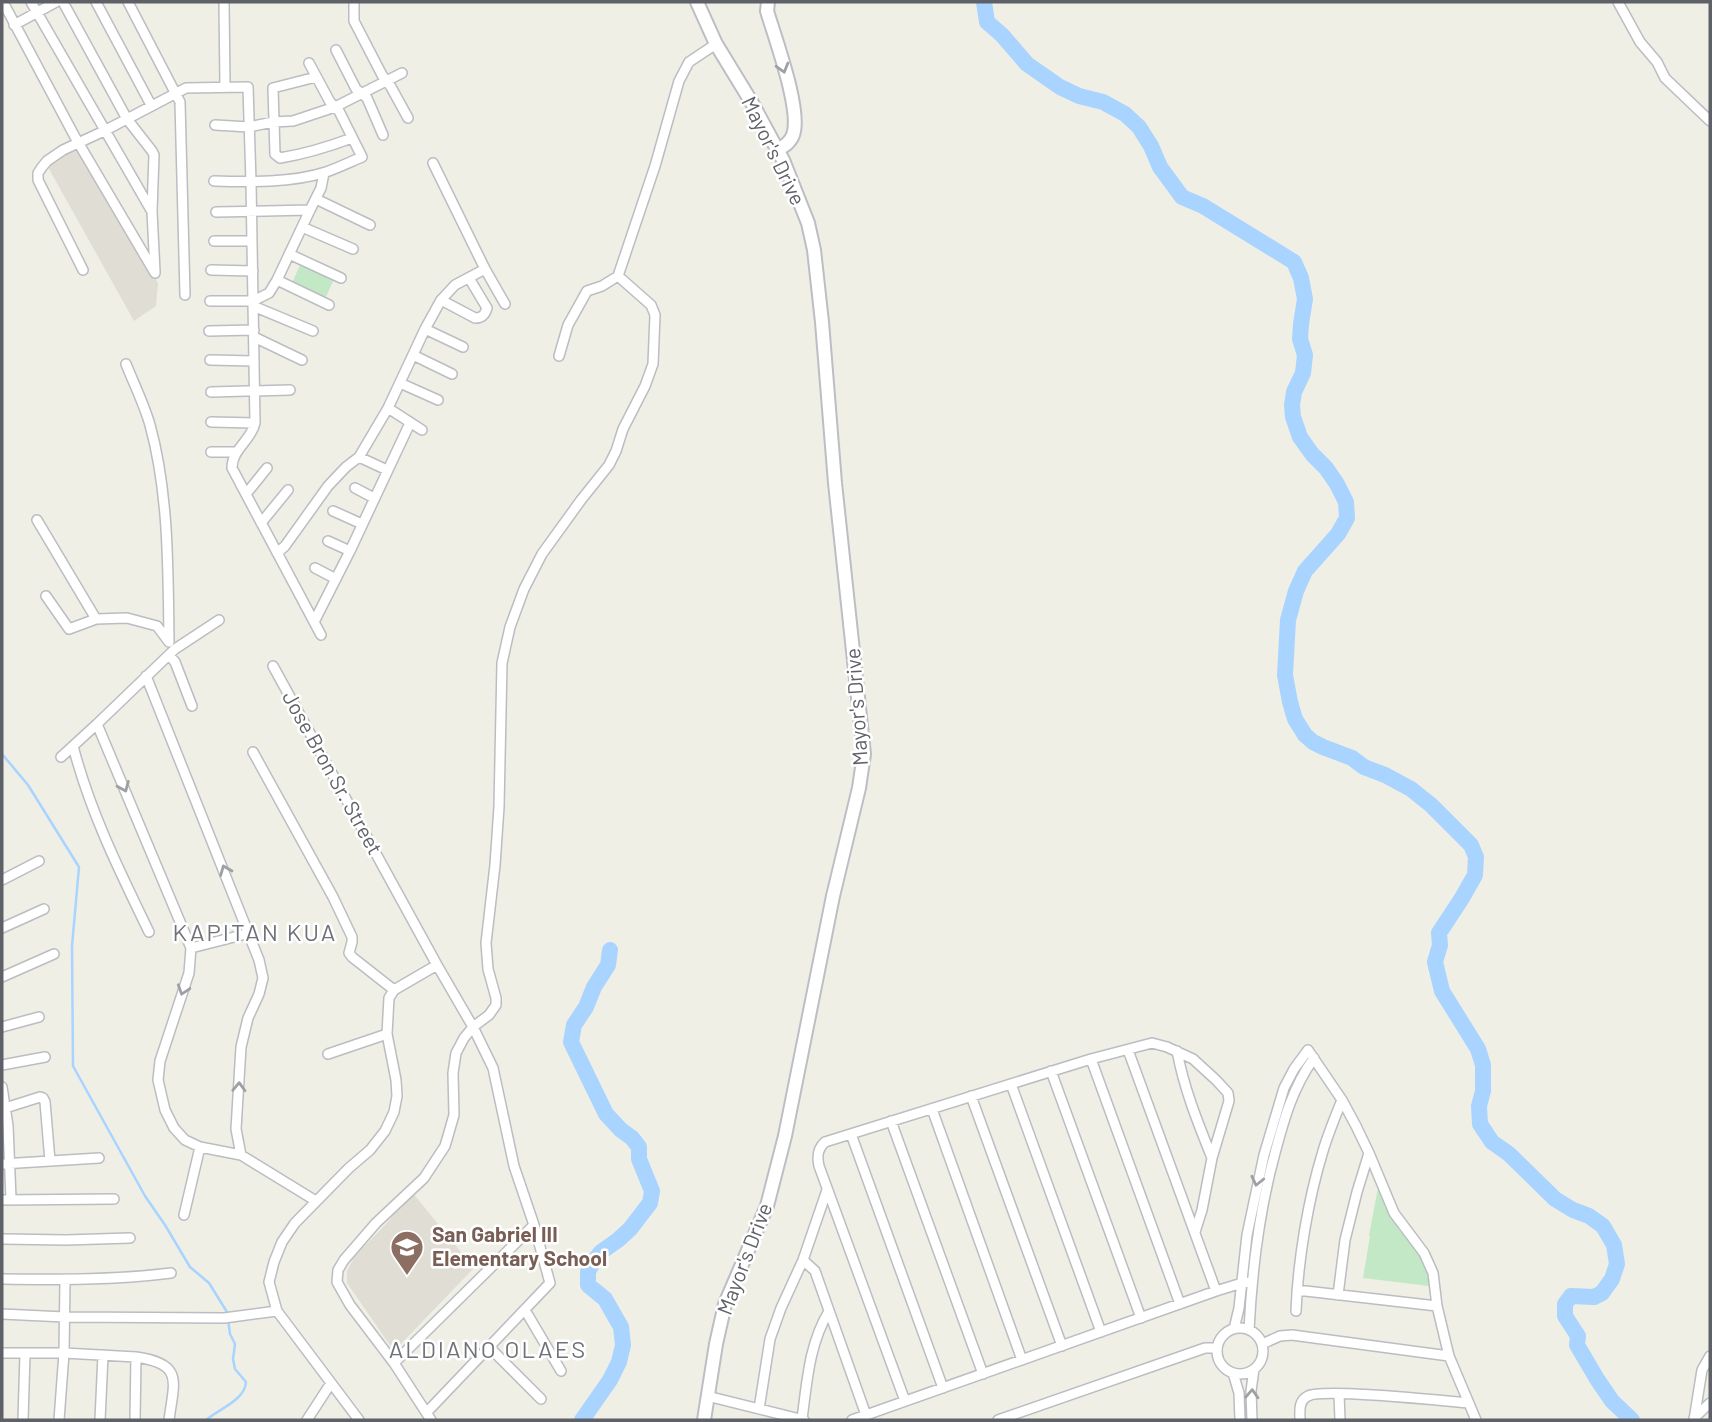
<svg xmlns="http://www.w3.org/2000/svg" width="1712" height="1422" font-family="Barlow,sans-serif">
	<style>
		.education { fill: #e0ded4 }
		.green { fill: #c3e8c5 }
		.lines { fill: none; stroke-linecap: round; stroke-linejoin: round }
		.stream { stroke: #a8d4ff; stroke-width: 2.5 }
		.river { stroke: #a8d4ff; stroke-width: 16 }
		.street-casing { stroke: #bbbdc2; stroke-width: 12 }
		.secondary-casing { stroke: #bcbec4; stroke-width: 16 }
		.street { stroke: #fff; stroke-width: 9 }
		.secondary { stroke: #fff; stroke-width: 12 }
		.oneway { stroke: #9ea0a4 }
		.labels { text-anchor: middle; stroke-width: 5; stroke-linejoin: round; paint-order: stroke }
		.street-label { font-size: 21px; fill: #5e6167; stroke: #fff }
		.education-label { font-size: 21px; font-weight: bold; fill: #785e54; stroke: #fff; text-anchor: start }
		.quarter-label { font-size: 24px; letter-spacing: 2px; fill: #6f7379; stroke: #fff }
	</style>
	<rect width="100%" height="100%" fill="#f0efe6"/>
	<path class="education" d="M75 140 158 283 156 306 134 321 44 160Z
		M412 1192 474 1268 394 1351 347 1283V1271L354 1257 386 1224Z"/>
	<path class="green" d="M300 265 334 279 326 297 292 283Z
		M1378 1188 1399 1230 1422 1253 1426 1265 1429 1286 1363 1278 1370 1236 1369 1235Z"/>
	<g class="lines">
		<path class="stream" d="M2 754 28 785 79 867 72 946 73 1066 145 1196 165 1225 190 1267 209 1283 227 1312 230 1334 235 1344 233 1359 235 1369 246 1382C245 1400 219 1409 206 1420"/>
		<path class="river" d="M984 2 987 22 1002 35 1027 64 1060 87 1079 96 1103 102 1125 114 1139 127 1151 146 1160 167 1182 197 1203 206 1294 262 1301 278 1305 299 1301 324 1300 339 1305 355 1303 373 1294 392 1292 405 1293 417 1300 437 1312 454 1326 468 1337 484 1346 502 1347 518 1338 534 1305 571 1296 591 1288 620 1285 675 1290 702 1295 719 1305 735 1313 742 1323 747 1352 758 1364 767 1385 775 1411 789 1431 805 1471 845 1476 857 1475 875 1462 898 1439 933 1440 945 1435 962 1442 991 1478 1049 1483 1065V1091L1479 1106 1480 1124 1492 1142 1509 1154 1555 1199 1573 1210 1589 1216 1603 1226 1614 1245 1617 1264 1612 1279 1602 1293 1594 1297 1571 1296 1565 1304V1316L1578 1336 1577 1345 1597 1379 1612 1401 1632 1420
			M582 1420 610 1380 619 1362 623 1345 621 1327 605 1299 588 1285V1272L593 1262 601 1252 618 1240 630 1229 650 1203 652 1191 639 1159V1147L632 1138 621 1130 606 1114 571 1042 574 1025 586 1007 594 987 608 965 610 950"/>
		<defs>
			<path id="street" d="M3 2 75 137 155 273
				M31 2 151 210
				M63 2 127 119 152 151 154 155 152 211 155 272
				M96 2 151 105
				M128 2 180 102 185 295
				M224 2 225 87
				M354 2V21L382 75 391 87 408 118
				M1618 2 1640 42 1657 62 1665 78 1710 121
				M14 25 56 2
				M336 50 356 89 367 98 383 135
				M316 77 273 88 275 154 280 158C305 154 328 147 352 138
				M215 125 249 127 273 122 293 121 335 107 402 73
				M433 163 485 269 505 304
				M214 181C249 182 292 183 326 172 338 168 350 162 362 157L339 111 330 102 309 63
				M316 199 370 225
				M216 212 310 210
				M302 227 353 249
				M214 241H252
				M289 254 341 278
				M83 270 38 180V173L42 167 47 161 63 150 104 131 186 88 248 87 251 182 255 423C251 441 232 449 232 468L321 635
				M211 270 253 271
				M277 280 329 305
				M441 300 475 318C482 318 485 315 487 308L469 278
				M210 301H253L269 293 277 280 310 210 321 188 324 173
				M253 306 313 331
				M425 329 463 347
				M209 331 254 330
				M254 337 302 360
				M413 355 452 374
				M559 356 568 325 587 291 602 286 618 276 655 166 679 81 689 62 716 44
				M210 360 254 361
				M126 364C134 384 144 404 150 425 169 494 168 570 169 642
				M400 383 438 400
				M211 392 290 390
				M388 408 422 430
				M211 422 255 423
				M211 452H236
				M359 457 387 470
				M355 488 374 498
				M246 494 267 468
				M333 511 362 524
				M37 520 96 619
				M261 523 288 490
				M328 541 350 551
				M277 553 285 546 328 486 346 467 359 457 388 408 425 329 441 300 455 285 485 269
				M315 568 336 579
				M46 596 69 629 96 619 127 618 157 626 169 642
				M314 622 350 551 410 423
				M169 655 175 662 192 706
				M273 666 437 965 473 1027 493 1068 514 1166 534 1225 550 1283 427 1412
				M146 676 259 960 263 978 259 994 248 1018 241 1047 236 1129 241 1155
				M97 724 191 948 189 973 160 1061 158 1080 165 1110 174 1128 185 1140 200 1147 241 1155 316 1201
				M73 746C90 812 120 872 149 932
				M253 752 333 897 352 937V942L349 953 352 957 394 990
				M61 757 97 724 175 649 219 620
				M2 880 39 861
				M2 928 44 909
				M191 948 250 933
				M2 977 54 954
				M2 1027 39 1017
				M1128 1050 1216 1291
				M1177 1051C1184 1089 1198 1123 1212 1158
				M328 1054 387 1034
				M1091 1059 1180 1304
				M2 1065 45 1057
				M1051 1071 1141 1318
				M1011 1084 1101 1332
				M2 1087 8 1126 11 1199
				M971 1096 1062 1346
				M2 1109 40 1097 43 1098 45 1102 50 1161
				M932 1109 1022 1360
				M891 1121 983 1374
				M851 1134 943 1388
				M2 1164 99 1158
				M2 1200 114 1199
				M184 1215 200 1147
				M2 1239 66 1240 130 1238
				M803 1260 815 1271 866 1415
				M2 1279C58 1280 115 1280 171 1273
				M1297 1290 1437 1306
				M1338 1295 1345 1240 1357 1192 1369 1153
				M525 1310 561 1371
				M1296 1311C1298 1260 1308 1200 1323 1151 1328 1134 1335 1117 1342 1100
				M2 1314 64 1317 224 1318 277 1311
				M1217 1351a23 23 0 1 1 46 0a23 23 0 1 1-46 0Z
				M1234 1329 1239 1308 1247 1235 1264 1155 1284 1088 1294 1069 1308 1050 1342 1100 1356 1126 1369 1153 1394 1213 1424 1253 1433 1273 1437 1306 1449 1356 1476 1420
				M1249 1330C1252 1269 1259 1211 1275 1153 1284 1119 1293 1087 1314 1058
				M1262 1344 1280 1336 1292 1335 1449 1356
				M489 1347 541 1399
				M2 1353H64L136 1357 135 1420
				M136 1357C184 1364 174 1381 169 1420
				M394 1363 534 1225
				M1233 1373 1239 1393 1240 1420
				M1339 1394 1340 1420
				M707 1396 804 1420
				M905 1401 819 1166C817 1157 817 1149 825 1142L1091 1059 1152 1043 1167 1047 1193 1059 1216 1080 1228 1093 1229 1101 1212 1158 1202 1210 1195 1232
				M759 1409 770 1339 781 1308 803 1260 827 1190
				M1694 1418 1710 1403
				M802 1419C807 1382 809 1344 829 1311
				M23 1420 25 1354
				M59 1420 64 1353 65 1280
				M100 1420 103 1355
				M307 1420 331 1383
				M359 1420 277 1311 269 1282 274 1262 282 1242 295 1223 349 1168 370 1150 385 1131 394 1112 397 1096 396 1080 387 1034 389 998 394 990 437 965
				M431 1420 394 1363 350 1305 337 1282 338 1270 344 1260 376 1223 424 1178 445 1146 454 1115 453 1073 456 1053 464 1038 473 1027 489 1015 496 1005V998L488 969 486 943 495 865 499 807 502 663 510 627 524 589 542 554 581 500 609 465 616 451 623 429 645 386 653 364 655 315 651 305 618 276
				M852 1420 1216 1291 1242 1283 1251 1282
				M998 1420 1205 1348H1217
				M1252 1420 1251 1391 1254 1369
				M1300 1420C1300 1411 1298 1401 1308 1396 1322 1388 1444 1401 1468 1403
				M1694 1420 1702 1370 1710 1356"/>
			<path id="secondary" d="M697 2 716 44 752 103 783 160 808 223 814 250 822 322 835 483 864 754 859 788 833 896 785 1136 767 1206 725 1304 716 1344 704 1420
				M768 2 767 11C775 38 802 111 793 135 790 143 784 146 777 150"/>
		</defs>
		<use href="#street" class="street-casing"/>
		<use href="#secondary" class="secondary-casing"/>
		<use href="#street" class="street"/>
		<use href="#secondary" class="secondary"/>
	</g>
	<defs><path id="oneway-chevron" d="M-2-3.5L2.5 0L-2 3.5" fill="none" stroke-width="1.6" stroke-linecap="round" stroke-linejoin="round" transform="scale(1.75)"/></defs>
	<g class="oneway">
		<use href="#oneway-chevron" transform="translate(783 68) rotate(74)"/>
		<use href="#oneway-chevron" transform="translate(124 787) rotate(67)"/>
		<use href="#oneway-chevron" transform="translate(225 870) rotate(-112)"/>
		<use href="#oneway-chevron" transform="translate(183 990) rotate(108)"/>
		<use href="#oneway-chevron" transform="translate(239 1087) rotate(-88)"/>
		<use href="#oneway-chevron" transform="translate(1257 1181) rotate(103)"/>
		<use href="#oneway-chevron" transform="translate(1252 1394) rotate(-87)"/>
	</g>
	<defs>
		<symbol id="school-pin" viewBox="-11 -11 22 30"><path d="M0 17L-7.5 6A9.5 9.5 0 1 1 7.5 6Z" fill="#8d6e63" stroke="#fff"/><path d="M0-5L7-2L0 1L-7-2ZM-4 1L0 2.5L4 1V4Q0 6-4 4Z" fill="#fff"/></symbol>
	</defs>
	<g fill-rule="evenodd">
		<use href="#school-pin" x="388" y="1228" width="38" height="52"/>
	</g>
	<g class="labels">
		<g class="street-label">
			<text transform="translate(773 151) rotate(64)" y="7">Mayor's Drive</text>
			<text transform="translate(857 707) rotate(-94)" y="7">Mayor's Drive</text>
			<text transform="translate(332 773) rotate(61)" y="7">Jose Bron Sr. Street</text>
			<text transform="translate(745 1259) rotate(-69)" y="7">Mayor's Drive</text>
		</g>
		<g class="education-label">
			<text x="432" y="1242">San Gabriel III<tspan x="432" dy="24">Elementary School</tspan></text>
		</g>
		<g class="quarter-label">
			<text x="255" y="941">KAPITAN KUA</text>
			<text x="488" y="1358">ALDIANO OLAES</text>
		</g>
	</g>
	<rect width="1712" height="1422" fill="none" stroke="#5e6167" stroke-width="7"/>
</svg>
